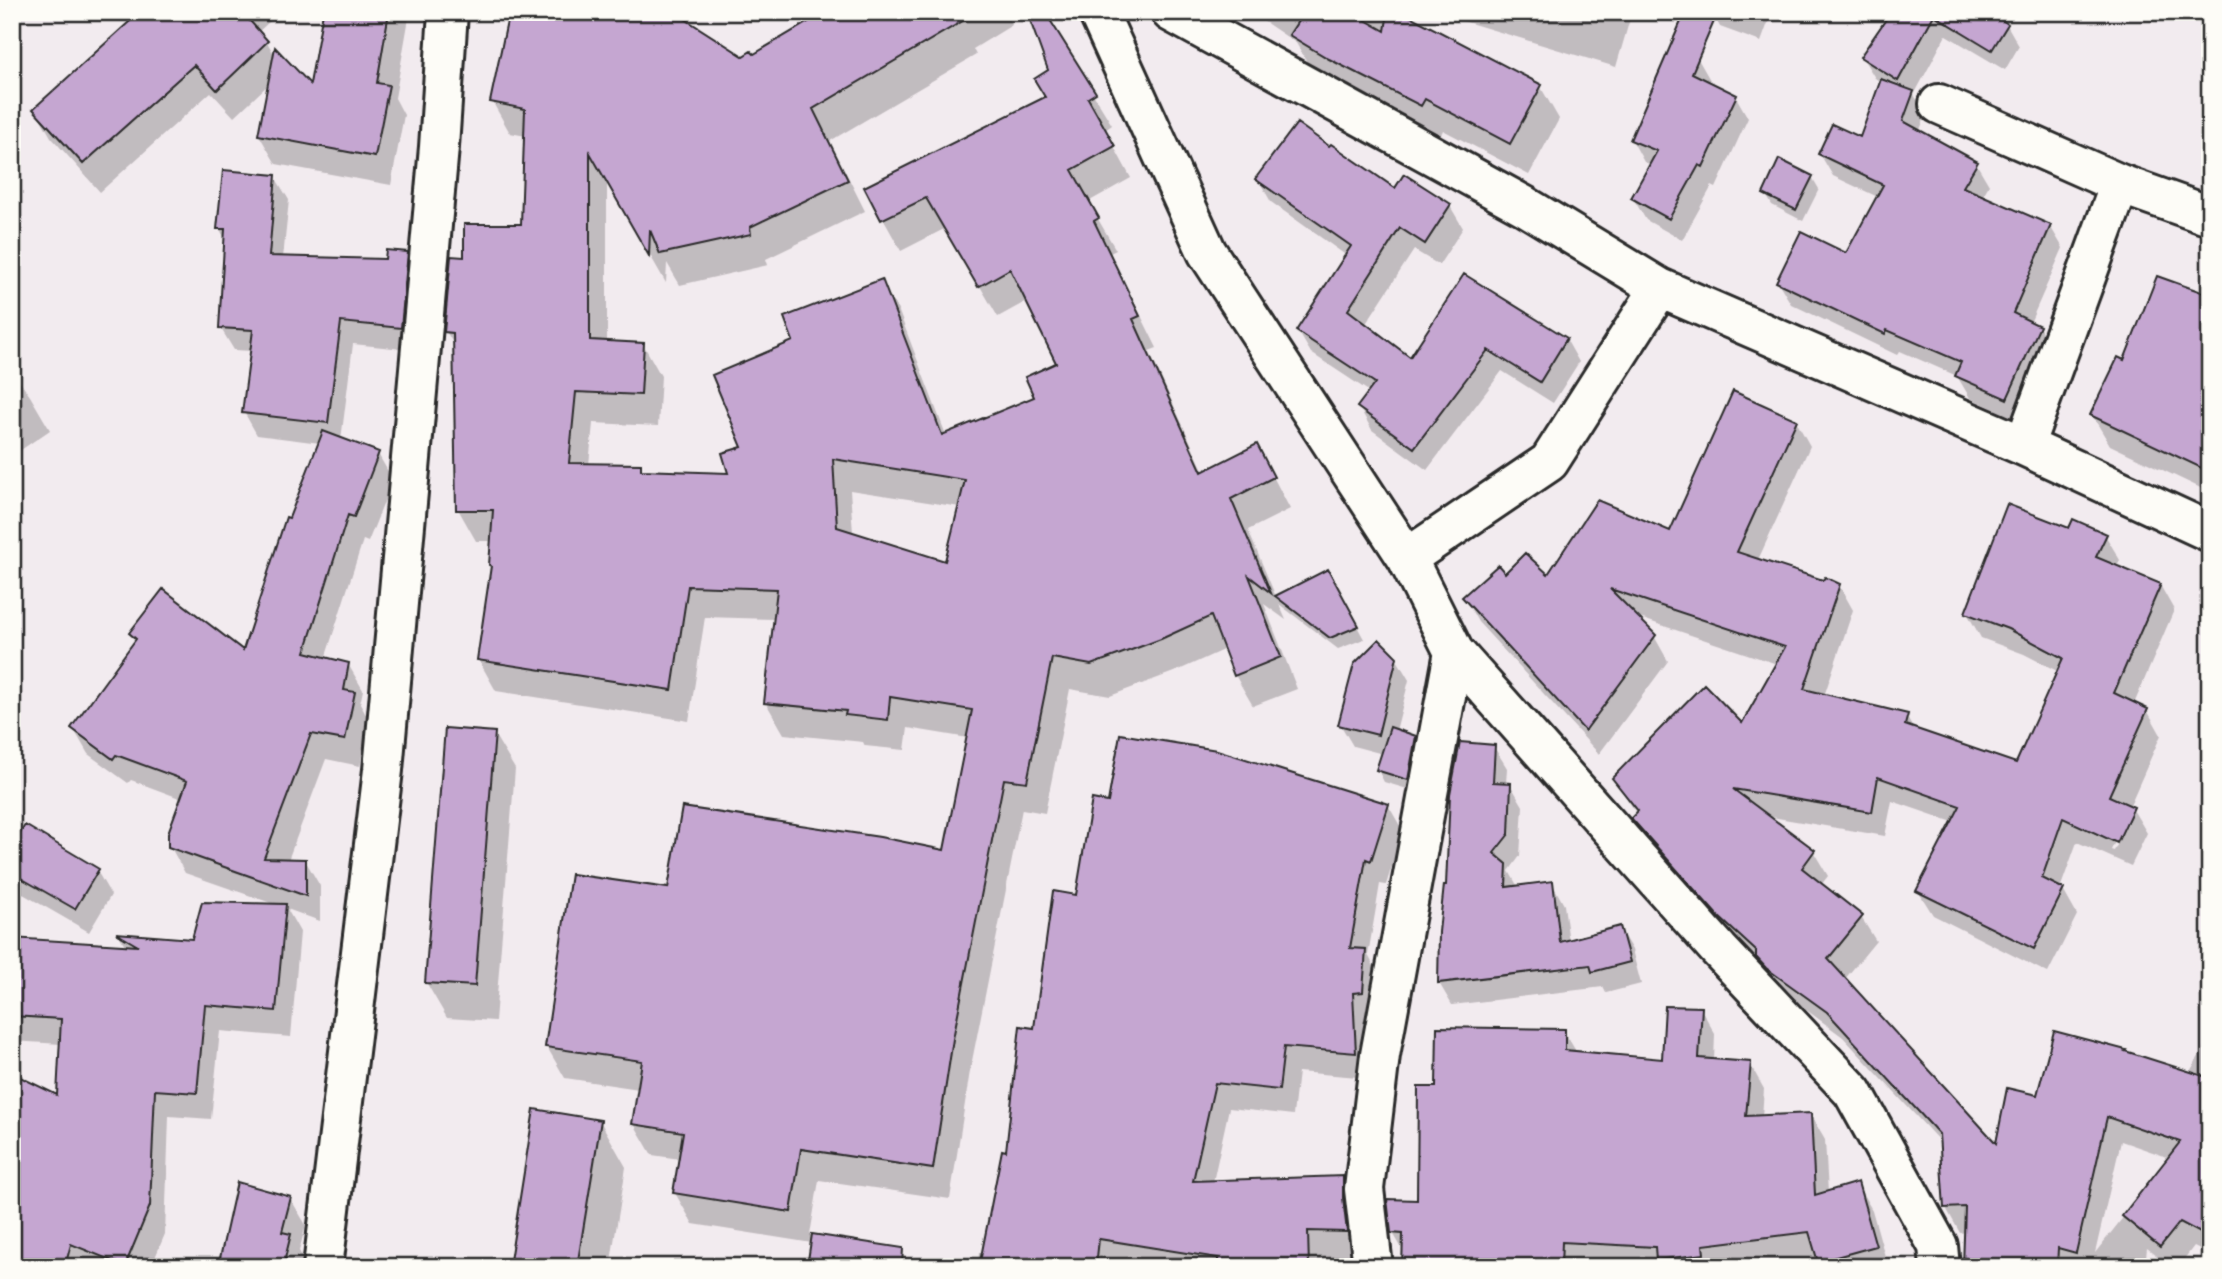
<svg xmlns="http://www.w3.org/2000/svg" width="2222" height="1279" font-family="Itim,sans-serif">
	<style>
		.shadow { fill: #0003; fill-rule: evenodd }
		.building { fill: #c5a6d1; stroke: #2b2b2b; stroke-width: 2; fill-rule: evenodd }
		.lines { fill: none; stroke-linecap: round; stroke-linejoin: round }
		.minor-casing { stroke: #2b2b2b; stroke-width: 44 }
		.minor { stroke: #fdfcf7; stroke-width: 38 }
	</style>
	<rect width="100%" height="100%" fill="#f2ebef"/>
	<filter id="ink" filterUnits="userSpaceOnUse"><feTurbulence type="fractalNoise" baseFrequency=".0143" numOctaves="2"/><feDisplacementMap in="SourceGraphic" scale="14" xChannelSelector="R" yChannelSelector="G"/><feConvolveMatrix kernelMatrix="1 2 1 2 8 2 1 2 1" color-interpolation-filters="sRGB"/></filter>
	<g filter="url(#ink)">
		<path class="shadow" d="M130 12H280L258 32 267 42 275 56 311 88 325 12H410L395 98 404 115 391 185 276 164 259 135 270 83 234 117 211 92 100 192 51 137 35 109 131 22 127 15Z
			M511 12H679L677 16 743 59 753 57 829 12H1005L1012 25 973 49 976 55 830 141 865 211 766 259 768 265 680 285 667 263 666 283 607 180V343L643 344 661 376 658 426 593 423 589 465H640L643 472 730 474 745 448 795 342 881 281 899 312 946 435 1036 398 1058 364 1027 301 998 317 946 228 901 251 866 188 1047 98 1050 71 1043 12 1112 125 1105 130 1131 178 1088 202 1116 250 1110 253 1157 348 1149 351 1204 472 1257 446 1290 509 1248 530 1276 597 1327 571 1364 639 1338 649 1279 604 1286 620 1264 604 1297 689 1253 706 1235 675 1225 649 1179 670 1110 696 1070 689 1045 813 1022 809 970 1071 950 1199 819 1180 810 1235 850 1241 812 1243 693 1224 675 1193 680 1159 652 1155 634 1124 639 1089 565 1078 547 1047 670 890 946 852 968 738 908 728 905 750 865 746 863 742 784 734 766 703 775 619 705 617 689 721 496 691 478 659 492 568 493 541H476L458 509 455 347 446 331 465 259 523 226 526 136 510 133 492 101ZM850 490 960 507 946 563 853 533Z
			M1250 12H1398L1540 86 1559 119 1529 175 1443 130 1440 137 1310 67 1296 43Z
			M1433 12H1632L1616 67Z
			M1712 12H1772L1761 42 1720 27Z
			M1883 12H1986L2007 25 2019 46 2005 70 1946 35 1914 95 1926 115 1919 132 1976 163 1989 185 1982 197 2050 226 2063 248 2030 323 2039 327 2051 349 2019 420 1970 398 1957 376 1900 351 1897 355 1791 304 1778 282 1846 255 1878 197 1833 176 1820 154 1861 139 1882 83 1875 78 1862 57 1889 18Z
			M1698 59 1710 80 1709 83 1736 97 1748 118 1716 188 1712 186 1682 240 1646 220 1633 198 1652 165 1644 162 1632 140Z
			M275 177 289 200 283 258 387 260 407 254 420 277 413 350 353 344 341 440 378 454 393 480 368 542 363 540 325 659 348 664 363 690 360 704 369 720 360 766 326 759 288 860H305L320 886V921L287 909 300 932 291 1037 220 1031 211 1119 169 1116 165 1234 151 1267H12L59 1097 61 1044 12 1041V940L126 947 119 935 194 941 274 904 185 873 170 846 182 799 131 780 128 783 88 754 73 728 136 642 131 633 244 653 290 520 320 443 257 435 244 412 252 351 234 350 220 327 226 240 219 228Z
			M1812 177 1819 189 1803 221 1772 205 1765 193Z
			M1258 179 1396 190 1450 206 1463 228 1439 265 1414 250 1365 325 1411 359 1566 339 1579 362 1553 403 1502 371 1427 470 1372 430 1359 407 1370 392 1311 353 1298 331 1347 256 1271 202Z
			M2210 297V491L2209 492 2110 445 2092 415 2125 362Z
			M12 371 30 396 50 430 12 456Z
			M1796 421 1810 446 1758 560 1839 585 1853 610 1824 696 1906 716 1914 730 2017 765 2059 672 2024 654 1981 638 1967 613 2070 530 2105 535 2120 560 2116 567 2160 585 2174 610 2134 704 2147 710 2161 735 2129 807 2132 808 2147 833 2131 866 2077 842 2060 889 2063 890 2077 915 2048 973 1933 915 1918 891 1953 822 1892 801 1885 836 1766 816 1813 851 1828 876 1821 885 1861 917 1876 941 1844 980 1997 1147 2039 1098 2189 1073 2210 1038V1254L2194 1246 2178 1267H2171L2147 1248 2145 1267H1964L1966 1232 1960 1233 1946 1208 1942 1144 1843 1037 1782 992 1772 982 1765 969 1734 941 1647 843 1633 818 1637 814 1614 779 1742 726 1777 664 1634 616 1654 636 1668 661 1599 754 1478 622 1464 597 1505 575 1549 577 1671 533ZM2125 821H2129L2114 851 2111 850ZM2121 1141 2170 1158 2095 1253Z
			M1396 658 1409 680 1396 731 1415 737 1422 749 1414 791 1384 782 1378 770 1383 754 1353 746 1340 724Z
			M494 734 515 769 495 1021 447 1018 426 982Z
			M1494 747 1507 768 1506 784H1510L1523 806 1520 856 1509 871 1518 887 1552 883 1564 905 1569 942 1619 928 1632 950 1641 984 1606 993 1603 987 1452 1005 1439 983 1448 887Z
			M1110 804 1388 805 1403 831 1386 885 1380 884 1368 955 1380 977 1377 1017 1367 1019 1370 1078 1298 1072 1293 1115 1229 1108 1213 1182 1342 1178 1357 1204 1361 1258 1322 1257 1323 1267H978L979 1252H984L1036 1029Z
			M12 849 97 871 111 895 89 932 16 890 12 883Z
			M1701 1009 1715 1034 1714 1061 1750 1064 1764 1089 1762 1117 1810 1114 1825 1140 1828 1193 1857 1184 1872 1210 1888 1267H1403L1404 1252 1393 1233 1418 1202 1437 1089 1564 1031 1577 1053 1664 1061Z
			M600 1121 626 1167 610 1267H511Z
			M290 1198 306 1225 299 1251 306 1263 305 1267H220Z"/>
		<path class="building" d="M140 12H242L268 41 217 90 194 65 83 164 33 109Z
			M323 12H389L377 83 389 85 375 157 258 135 275 47 310 84Z
			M509 12H674L743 56 751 51 754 54 825 12H978L813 109 848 180 750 227 751 234 660 254 650 230 649 256 590 153V340L644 343 641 395 576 392 569 463 641 464V470L728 473 722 453 742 447 712 375 793 341 784 317 882 279 942 435 1034 397 1025 377 1056 363 1010 269 978 287 926 198 881 220 864 187 1045 97 1034 79 1048 70 1027 12H1045L1096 93 1088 98 1115 146 1072 170 1099 218 1094 221 1140 316 1133 319 1202 472 1257 444 1274 477 1231 499 1271 593 1249 576 1281 657 1234 676 1211 616 1161 639 1091 665 1052 658 1027 782 1004 779 953 1039 933 1169 801 1149 791 1212 673 1193 683 1132 632 1124 642 1061 545 1047 571 874 668 888 682 807 880 837 944 850 972 710 890 697 888 720 845 715 846 711 764 703 777 589 688 586 672 690 477 660 491 566 489 565 493 510H456L453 333 444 332 451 256 464 257V224H521L525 109 490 102ZM833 459 965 480 945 561 837 527Z
			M1304 12H1351L1385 31 1388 12H1402L1542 85 1510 144 1425 99 1421 106 1329 59 1289 35Z
			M1685 12H1718L1692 73 1737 95 1703 167 1699 165 1669 219 1631 198 1657 151 1630 140Z
			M1891 12H1989L2008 24 1992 50 1934 15 1898 81 1860 57Z
			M1881 79 1914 91 1903 121 1978 162 1963 187 2051 225 2013 313 2040 326 2007 399 1955 376 1961 362 1887 330 1885 334 1776 282 1801 231 1846 253 1883 185 1818 154 1832 124 1860 137Z
			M1297 123 1329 146 1331 144 1395 188 1404 174 1451 204 1425 244 1400 228 1348 310 1410 357 1464 274 1567 338 1540 382 1488 350 1414 448 1357 407 1375 383 1296 331 1351 246 1255 179Z
			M1779 159 1813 176 1796 210 1763 194Z
			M223 170 276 175 269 256 385 259 386 250 408 252 401 328 341 322 328 423 242 413 253 330 219 328 225 229H217Z
			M2157 276 2210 295V472L2090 415 2118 357 2124 360Z
			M1733 391 1797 420 1737 552 1823 580 1825 577 1840 584 1804 689 1908 714 1905 725 2016 763 2063 658 2008 629 1965 613 2007 504 2069 528 2073 519 2107 534 2096 557 2161 584 2114 693 2148 709 2109 796 2134 807 2117 843 2063 818 2042 878 2064 889 2034 949 1916 891 1960 806 1878 777 1872 812 1733 789 1815 850 1802 868 1863 916 1828 959 1996 1143 2007 1088 2037 1095 2054 1031 2126 1050 2125 1051 2210 1078V1238L2180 1222 2160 1247 2122 1216 2180 1142 2107 1117 2076 1253 2058 1248 2057 1267H1963L1965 1207 1944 1208 1939 1134 1827 1012 1766 968 1756 957V951L1718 916 1631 818 1638 811 1612 778 1704 684 1742 723 1785 647 1610 589 1656 635 1585 731 1462 597 1498 565 1505 573 1525 553 1548 574 1597 500 1670 531Z
			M323 431 379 452 354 517 348 515 305 652 349 663 344 690 355 692 345 740 311 734 264 858 306 859V896L168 847V833L187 781 116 755 113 759 71 728 136 639 129 633 163 589 243 650 286 517 289 518Z
			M1328 569 1359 626 1330 638 1275 596Z
			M1379 639 1397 657 1378 735 1338 725 1354 664Z
			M1390 727 1416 736 1408 780 1376 770Z
			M445 728 495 732 475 986 425 983Z
			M1120 734 1217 750 1389 804 1371 861 1366 859 1350 948 1366 949 1363 992 1353 993 1356 1053 1284 1047 1279 1090 1215 1083 1193 1181 1343 1176V1198L1347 1232 1308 1231 1309 1267H1218V1258L1099 1239 1096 1267H979L1002 1150 1006 1151 1020 1026 1034 1028 1053 891 1076 895 1092 799 1108 802Z
			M1460 742 1495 745 1493 782 1511 783 1509 834 1494 853 1507 864 1506 887 1553 881 1560 942 1620 926 1630 962 1592 972 1590 965 1438 983 1439 932 1444 885H1446L1450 794Z
			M25 825 99 869 75 909 12 873V846Z
			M202 902 286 904 276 1011 205 1005 197 1093 155 1090 150 1206 125 1266 71 1244 65 1267H12V1073L57 1095 61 1019 12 1016V938L138 946 116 933 192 939Z
			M1665 1006 1702 1007 1699 1058 1751 1062 1746 1116 1811 1113 1815 1195 1858 1182 1876 1246 1818 1262 1809 1232 1703 1245 1704 1254 1656 1260 1655 1247 1562 1242 1561 1267H1402L1403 1234 1391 1233 1387 1199 1417 1200 1418 1087H1436L1437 1027 1565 1029V1050L1662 1059Z
			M534 1109 601 1120 577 1267H509Z
			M237 1182 291 1197 282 1232 291 1234 283 1267H218Z
			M812 1234 903 1248 902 1267H807Z"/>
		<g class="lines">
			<defs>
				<path id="minor" d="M1098 12 1207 252 1407 558 1454 652 1719 950 1853 1092 1938 1246 1940 1267
					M1171 12 1525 206 1660 288 2024 446 2210 532
					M1939 104 2120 184 2210 216
					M2024 446 2120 184
					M1407 558 1549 462 1660 288
					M323 1267 383 770 439 147 448 12
					M1373 1267 1364 1189 1380 1055 1454 652"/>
			</defs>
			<use href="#minor" class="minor-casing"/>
			<use href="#minor" class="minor"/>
		</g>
	</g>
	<rect width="2222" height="1279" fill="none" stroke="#fdfcf7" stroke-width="42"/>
	<rect x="21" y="21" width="2180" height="1237" fill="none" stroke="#2b2b2b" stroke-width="2.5" filter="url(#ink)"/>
</svg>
